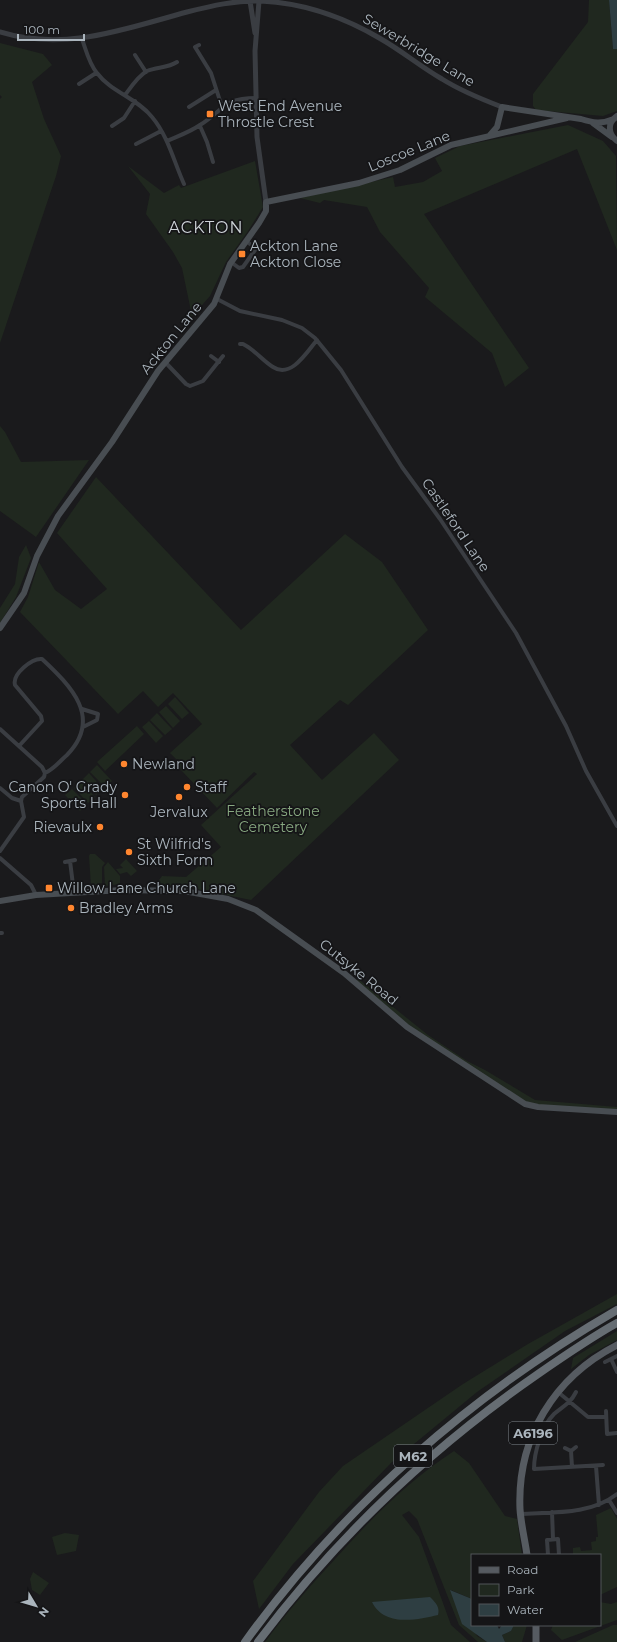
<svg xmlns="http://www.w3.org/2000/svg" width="617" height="1642" font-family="Montserrat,sans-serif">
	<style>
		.green { fill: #20281f }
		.water { fill: #2e3e42 }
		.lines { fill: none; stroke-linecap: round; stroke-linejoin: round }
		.minor { stroke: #3a3d42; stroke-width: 4 }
		.tertiary { stroke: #3a3d42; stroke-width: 5 }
		.secondary { stroke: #484d52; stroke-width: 6 }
		.primary { stroke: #565b61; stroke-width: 7 }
		.motorway { stroke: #666d73; stroke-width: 8 }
		.poi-dot { fill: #ff862f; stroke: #151517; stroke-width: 1.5 }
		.labels { text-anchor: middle; stroke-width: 3.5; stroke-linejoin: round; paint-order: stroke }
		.shield { fill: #151517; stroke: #7e858b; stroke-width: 1 }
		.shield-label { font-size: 13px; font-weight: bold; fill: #abb5bd }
		.street-label { font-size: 14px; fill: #abb5bd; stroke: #151517 }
		.poi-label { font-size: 14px; fill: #abb5bd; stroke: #151517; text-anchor: start }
		.park-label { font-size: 14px; fill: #88a981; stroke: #151517 }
		.quarter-label { font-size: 16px; letter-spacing: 1px; fill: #cdd3d8; stroke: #151517 }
	</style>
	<rect width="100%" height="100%" fill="#1a1a1c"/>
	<path class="green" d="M589 0H609L613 49H617V111L603 116 536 110 533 106V94L588 22Z
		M0 43 43 54 52 65 32 82 44 119 61 156 56 176 0 343V99L2 97 0 95Z
		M568 125 603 141 616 156 617 250 577 149 424 214 529 368 505 387 492 353 425 297 429 288 380 232 367 207 324 200 320 203 300 198 393 177 395 187 423 182 442 171 435 158 460 146Z
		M255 161 263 207 248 231 226 262 210 296 182 328 191 311 182 268 173 252 146 214 150 194 128 166 164 193 179 185 181 188Z
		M0 426 5 432 21 462 89 460 36 537 0 511Z
		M96 477 241 630 345 534 382 562 428 630 348 705 340 700 290 745 322 780 374 733 399 760 251 900 177 885 158 886 157 883 162 876 186 877 221 847 201 825 257 774 254 772 217 808 181 770 178 765 180 763 170 753 202 724 173 693 158 707 143 691 118 714 20 612 28 597 39 562 55 590 81 609 107 589 57 533Z
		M26 545 31 558 16 597 0 623V608L15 584 19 557Z
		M175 697 189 713 182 719 168 704Z
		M166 706 180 721 173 728 159 712Z
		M157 713 172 729 165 735 150 720Z
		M149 721 163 736 156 743 142 727Z
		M137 726 144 734 105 771 97 762Z
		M97 765 112 781 105 787 90 772Z
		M89 773 103 789 96 795 82 780Z
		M81 781 95 797 88 803 74 788Z
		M72 789 87 804 80 811 65 795Z
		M95 854 105 863 102 867V883L91 886 89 856 90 854Z
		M126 859 137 871 131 876 127 872 120 874 116 869 123 868 120 865Z
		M108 862 120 876V884L105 886 104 867Z
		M357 978 428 1035 467 1061 485 1070 535 1100 617 1107V1111L536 1105 526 1102 407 1025 357 981Z
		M617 1294V1304L565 1331 477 1392 391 1463 293 1564 259 1609 253 1581 319 1492 343 1466 463 1384 528 1344Z
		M617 1331V1340L589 1355 571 1369 573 1358Z
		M454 1451 469 1463 505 1516 517 1519 522 1555H472V1599L451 1590 477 1636 487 1642H478L459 1625 417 1519 409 1511 402 1515 419 1537 451 1625 470 1642H265C287 1612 311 1585 336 1558 372 1518 409 1480 454 1451Z
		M611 1508 617 1519V1587L600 1595V1555H573V1548L580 1547 581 1551 592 1550 591 1542 596 1541V1537H598L596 1515Z
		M65 1533 79 1535 76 1551 57 1555 52 1537Z
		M33 1572 49 1583 40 1595 32 1590 30 1579Z
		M600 1602 611 1604 617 1602V1620L562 1640 551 1630 553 1625H600Z
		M514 1625H527L522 1642H505L502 1635 511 1631Z
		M613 1625H617V1642H575Z"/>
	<path class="water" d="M609 0H617V49H613Z
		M450 1590 472 1599V1625H497L499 1629 502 1625H514L511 1631 502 1635 505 1642H487L462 1624Z
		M430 1597C436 1603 440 1607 438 1615 417 1620 384 1627 372 1602Z"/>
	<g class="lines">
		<path class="minor" d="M82 39C86 50 89 64 97 73 111 92 137 98 152 117 168 136 174 162 184 184
			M199 45 195 47 211 73 222 107
			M135 55 146 72
			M79 84 96 73
			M125 95C131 87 138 76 147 71 157 67 168 68 177 62
			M189 107 216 90
			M112 126 124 118 135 101
			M200 126 207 142 213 162
			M167 141C178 136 190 132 200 125 224 110 223 98 256 98
			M136 144 161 131
			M231 262 239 268 243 267 255 250 254 247 246 241
			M217 299 240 311 282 320 302 328 315 338 341 370 402 467 440 519 516 633 566 726 586 771 617 826
			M240 344H243C255 350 262 360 273 367 291 379 307 352 317 340
			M211 356 219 362
			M165 362 186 384 190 386 203 381 223 356
			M82 709 98 714 97 720 83 727
			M0 729 42 767 45 773
			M19 746 42 721 41 716 15 685C12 674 32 658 42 659 71 686 103 718 67 755 60 761 54 769 45 773L44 777 22 797 21 801
			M0 788 12 798 21 801 24 817 0 851
			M0 858 31 885 36 895
			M70 861 74 893
			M65 862 75 860
			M0 933H2
			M611 1359 617 1372
			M605 1362 617 1356
			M558 1392 588 1417H606
			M576 1392C570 1404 563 1406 554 1414 542 1426 534 1452 534 1469L603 1465
			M606 1411 607 1434 617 1433
			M565 1448 571 1451 576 1447
			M571 1451 572 1467
			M596 1466 599 1505
			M609 1500 617 1513
			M552 1512 553 1539
			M520 1514C554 1512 590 1515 617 1494
			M548 1555 547 1540 558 1539 559 1555"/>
		<path class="tertiary" d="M250 1 255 33
			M259 1 255 51 257 137 266 202
			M0 32C65 52 124 29 187 12 211 6 236 0 261 1 304 3 344 17 381 39 402 51 421 67 442 79 461 91 481 99 502 107"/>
		<path class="secondary" d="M617 116C607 123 608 134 617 141
			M593 123 612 137
			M490 135 497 127 502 107 581 119C593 123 602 124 614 119
			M0 628 24 593 37 556 58 516 112 442 158 371 214 304 230 264 259 223 266 211V202L359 183 400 170 451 145 567 118
			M0 901 36 895 123 890 184 891 228 899 256 910 344 973 407 1027 525 1104 538 1107 617 1112"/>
		<path class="primary" d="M527 1555C525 1540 521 1525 520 1509 517 1438 554 1377 617 1345
			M536 1625V1642"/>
		<path class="motorway" d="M245 1642C343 1506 472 1394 617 1310
			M258 1642C336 1538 431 1448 538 1374 564 1356 590 1338 617 1323"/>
	</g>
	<g class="poi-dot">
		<rect x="206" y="110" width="8" height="8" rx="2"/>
		<rect x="238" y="250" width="8" height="8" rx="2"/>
		<circle cx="124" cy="764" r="4"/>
		<circle cx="187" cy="787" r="4"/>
		<circle cx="125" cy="795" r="4"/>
		<circle cx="179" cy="797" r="4"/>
		<circle cx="100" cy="827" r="4"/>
		<circle cx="129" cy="852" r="4"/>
		<rect x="45" y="884" width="8" height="8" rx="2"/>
		<circle cx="71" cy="908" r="4"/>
	</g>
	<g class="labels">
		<g class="shield">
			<rect x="509" y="1422" width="48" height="22" rx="3"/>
			<rect x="394" y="1445" width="38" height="22" rx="3"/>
		</g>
		<g class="shield-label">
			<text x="533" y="1438">A6196</text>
			<text x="413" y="1461">M62</text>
		</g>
		<g class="street-label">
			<text transform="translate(419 50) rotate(31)" y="5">Sewerbridge Lane</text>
			<text transform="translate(409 151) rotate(-22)" y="5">Loscoe Lane</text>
			<text transform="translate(171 338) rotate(-51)" y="5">Ackton Lane</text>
			<text transform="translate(456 525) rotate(56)" y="5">Castleford Lane</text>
			<text transform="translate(359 972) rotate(39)" y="5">Cutsyke Road</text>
		</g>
		<g class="poi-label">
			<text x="218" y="111">West End Avenue<tspan x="218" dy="16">Throstle Crest</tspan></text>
			<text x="250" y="251">Ackton Lane<tspan x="250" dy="16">Ackton Close</tspan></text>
			<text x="132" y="769">Newland</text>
			<text x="117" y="792" text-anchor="end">Canon O' Grady<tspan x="117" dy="16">Sports Hall</tspan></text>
			<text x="195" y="792">Staff</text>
			<text x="179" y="817" text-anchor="middle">Jervalux</text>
			<text x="92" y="832" text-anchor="end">Rievaulx</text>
			<text x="137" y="849">St Wilfrid's<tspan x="137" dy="16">Sixth Form</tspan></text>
			<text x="57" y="893">Willow Lane Church Lane</text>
			<text x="79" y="913">Bradley Arms</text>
		</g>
		<g class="park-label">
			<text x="273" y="816">Featherstone<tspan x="273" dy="16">Cemetery</tspan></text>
		</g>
		<g class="quarter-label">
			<text x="206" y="233">ACKTON</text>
		</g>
	</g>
	<rect x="471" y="1554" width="130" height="72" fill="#151517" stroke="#515559"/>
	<rect x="479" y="1567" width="20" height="6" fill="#565b61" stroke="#515559"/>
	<text x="507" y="1574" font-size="12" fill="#abb5bd">Road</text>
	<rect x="479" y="1584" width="20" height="12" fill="#20281f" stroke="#515559"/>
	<text x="507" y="1594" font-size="12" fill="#abb5bd">Park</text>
	<rect x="479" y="1604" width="20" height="12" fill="#2e3e42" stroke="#515559"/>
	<text x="507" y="1614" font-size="12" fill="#abb5bd">Water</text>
	<g transform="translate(36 1606) rotate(128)" stroke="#151517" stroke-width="3" paint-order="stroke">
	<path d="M0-3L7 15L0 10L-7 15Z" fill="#abb5bd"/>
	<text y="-6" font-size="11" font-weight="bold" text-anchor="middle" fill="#abb5bd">N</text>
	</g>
	<path d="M18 34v6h66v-6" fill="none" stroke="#abb5bd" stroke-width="2"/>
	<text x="24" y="34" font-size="12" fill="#abb5bd" stroke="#151517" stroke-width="3" paint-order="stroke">100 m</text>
</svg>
